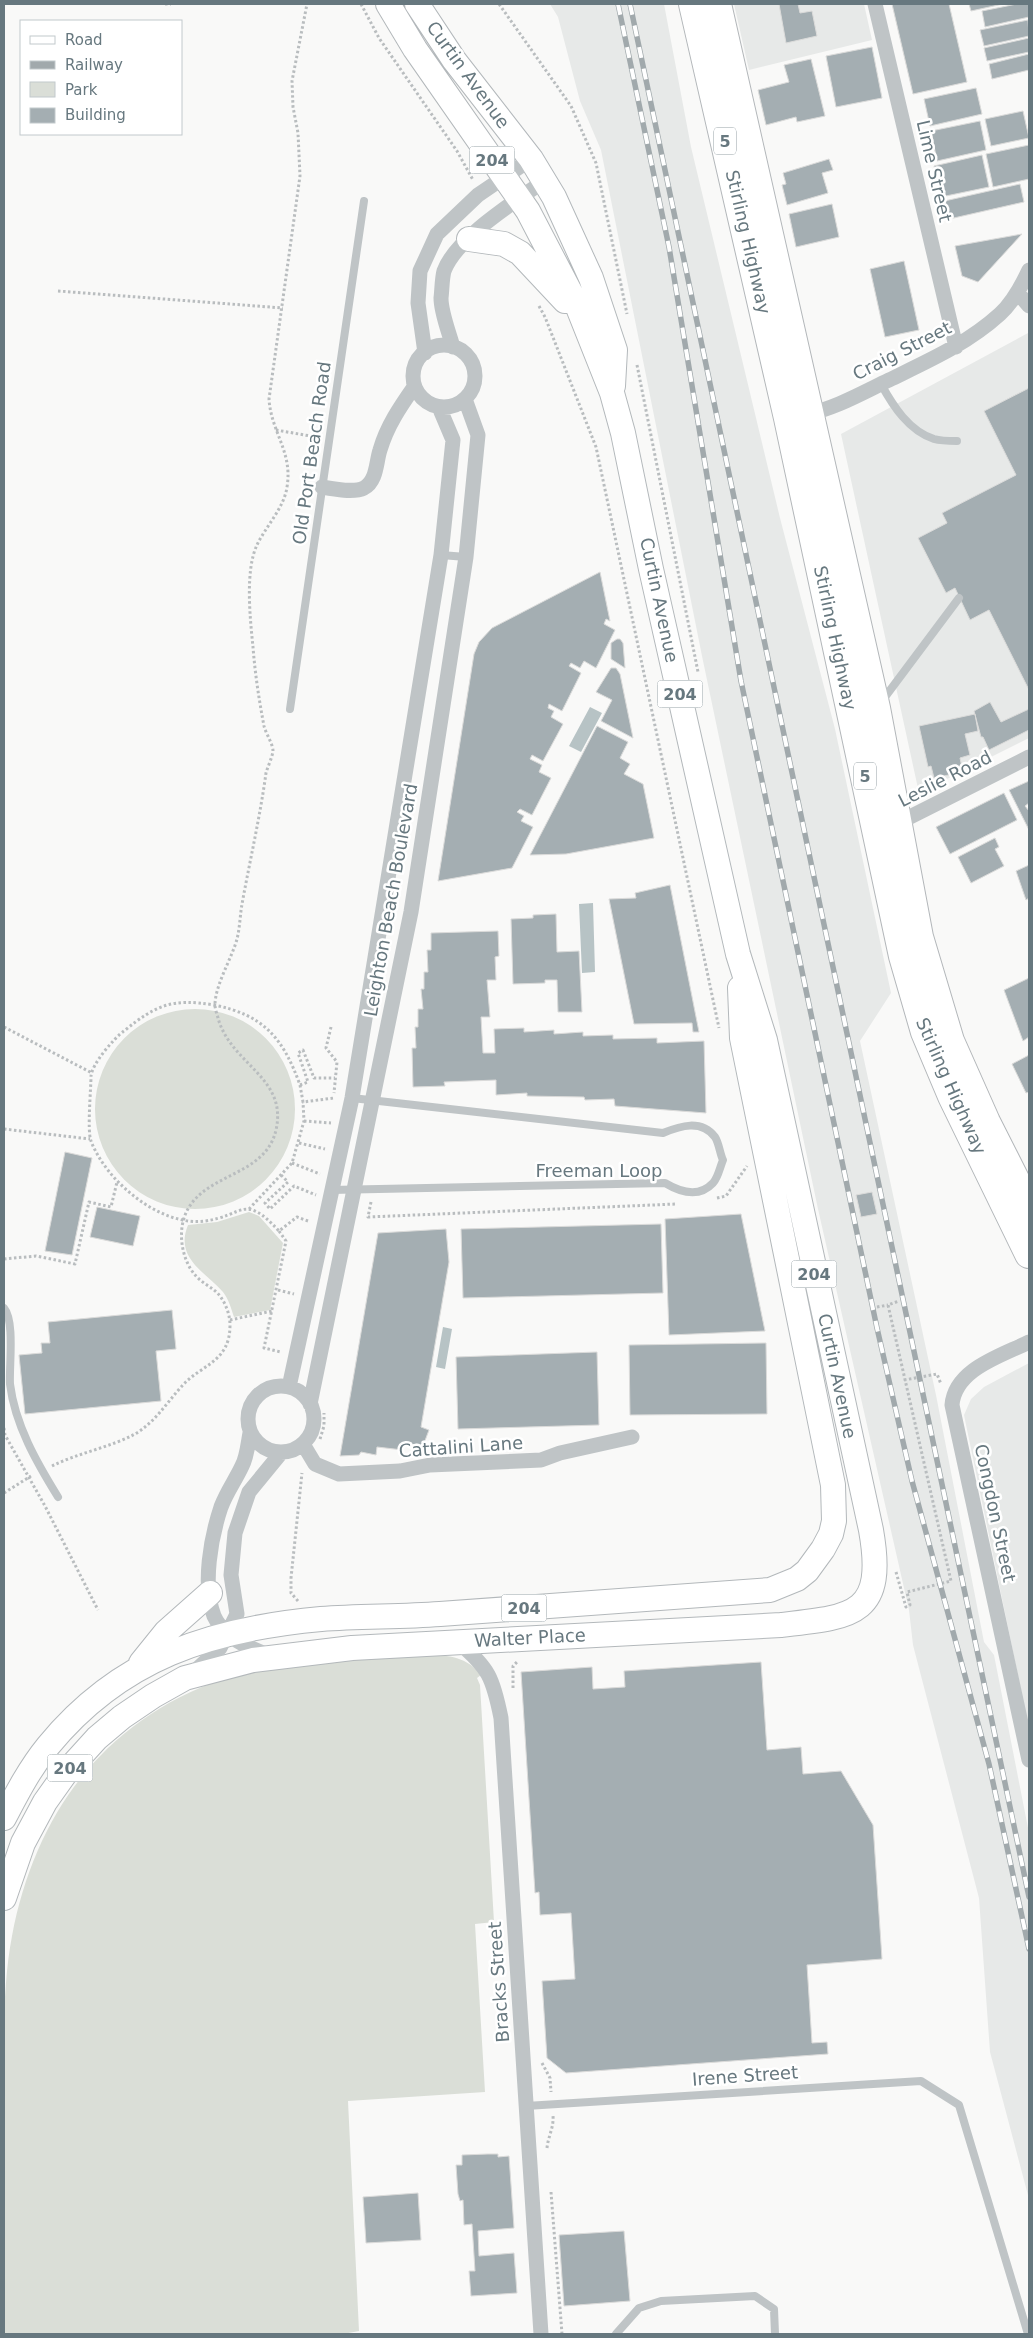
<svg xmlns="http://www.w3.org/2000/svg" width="1033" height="2338" font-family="'DejaVu Sans',sans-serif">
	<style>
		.built { fill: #e7e9e8 }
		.green { fill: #daded7 }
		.water { fill: #b7c3c5 }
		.building { fill: #a4aeb2; stroke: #dbdbda }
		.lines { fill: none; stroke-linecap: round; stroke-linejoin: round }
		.primary-casing { stroke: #b3b8bb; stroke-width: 26 }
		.highway-casing { stroke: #b3b7ba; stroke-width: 30 }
		.path { stroke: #b9bdbf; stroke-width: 3; stroke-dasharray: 2.5 2.5; stroke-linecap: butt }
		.lane { stroke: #bfc4c6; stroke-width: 8 }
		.street { stroke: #bfc4c6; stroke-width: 15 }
		.primary { stroke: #fff; stroke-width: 24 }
		.highway { stroke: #fff; stroke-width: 28 }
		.rail-casing { stroke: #a1a9ac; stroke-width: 5.5 }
		.rail { stroke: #fff; stroke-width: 4; stroke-dasharray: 11; stroke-linecap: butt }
		.labels { text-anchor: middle; stroke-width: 5; stroke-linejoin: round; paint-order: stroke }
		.shield { fill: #fff; stroke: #95a0a5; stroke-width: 1 }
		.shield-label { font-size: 16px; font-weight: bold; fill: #67787f }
		.street-label { font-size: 18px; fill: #67787f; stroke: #fff }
	</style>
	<rect width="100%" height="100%" fill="#f9f9f8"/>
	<path class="built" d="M550 4H664L691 147 780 518 835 729 891 993 860 1041 936 1395 984 1642 994 1655 1029 1833V2199L990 2052 979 1898 913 1645 909 1610 818 1209 702 656 601 150 580 101 558 17Z
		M734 4H864L872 40 749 70Z
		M1028 333 1029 738 919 793 841 434Z
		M1029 1363V1724H1028L964 1415 971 1399 984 1387Z"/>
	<path class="green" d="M95 1109a100 100 0 1 1 200 0a100 100 0 1 1-200 0Z
		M249 1212 259 1216 283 1243 270 1310 234 1317C231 1308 229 1300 223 1292 207 1273 174 1259 188 1225L217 1222Z
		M427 1655C449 1655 467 1657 481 1675L477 1678 480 1685 494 1922 475 1924 485 2092 348 2101 359 2331 343 2334H4C4 2264 4 2193 4 2123 4 2065 1 1993 12 1936 35 1814 104 1720 223 1679 283 1658 364 1658 427 1655Z"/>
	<path class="water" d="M590 707 602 713 581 752 569 746Z
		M593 903 595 972 582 973 579 904Z
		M443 1327 452 1329 445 1369 436 1367Z"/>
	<path class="building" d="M779 4H798L800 13 812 11 817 36 786 43Z
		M892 4H949L967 82 913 94Z
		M969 4H1003L971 11Z
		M1017 4H1029V17L985 27 982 11Z
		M1028 20 1029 36 984 46 980 30Z
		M1029 38V52L987 61 984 48Z
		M872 47 882 98 836 107 826 56Z
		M1029 54V70L992 79 989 64Z
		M811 59 825 116 797 122 796 117 766 125 758 90 789 82 784 65Z
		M976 88 982 114 930 126 924 99Z
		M1023 111 1029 138 991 146 985 119Z
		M980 121 986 150 937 161 931 131Z
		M1029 145V179L993 187 986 154Z
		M982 155 989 187 941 197 934 166Z
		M829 159 833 170 822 173 828 193 787 205 782 185 786 184 783 173Z
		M1020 184 1024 202 945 220 940 202Z
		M832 204 839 237 796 247 789 214Z
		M1022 234 978 282 962 276 955 246Z
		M904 261 919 330 885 337 870 269Z
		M1029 388V690L989 610 970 620 955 588 946 593 918 538 947 523 942 513 1016 475 984 411Z
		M600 572 610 621 606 619 604 624 615 630 596 668 584 661 580 668 571 663 569 666 581 673 562 711 549 704 548 708 554 711 551 717 563 724 543 761 532 755 530 759 542 765 539 772 551 778 532 815 520 809 517 812 524 816 521 821 533 827 512 868 438 881 474 654 479 642 492 628Z
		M617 639H620L623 643 625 668 611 659V643Z
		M611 668H616L620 674 633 738 601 721 612 700 596 692Z
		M990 702 1001 722 1029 709V730L989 750 983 737H981L974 711Z
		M975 714 978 731 965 734 970 755 960 758 963 772 934 778 931 766 928 767 919 726Z
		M597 726 628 742 620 758 630 764 624 774 643 784 654 838 566 854 530 855Z
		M1029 781V803L1025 806 1029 811V830L1009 790Z
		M1004 793 1017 820 950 854 936 827Z
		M995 838 999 847 995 849 1004 866 971 883 958 857Z
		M1029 865V898L1026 900 1016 871Z
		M670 885 699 1032H693L692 1023 634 1024 609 899 636 898 635 893Z
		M556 914 557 952 579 951 582 1012H558L557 980H545V983L513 984 511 919 533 918V915Z
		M498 931 499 956 495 957 496 980H487L490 1017H481L483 1053H495L494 1029 524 1028V1032L554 1030V1034L583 1032V1036L613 1035V1039L657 1038V1043L704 1041 706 1113 615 1106 614 1099 585 1100 584 1097 527 1096V1093L496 1095V1080L444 1082 445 1086 413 1087 412 1048H416L415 1027H418V1009H423L421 989H424V972H428L427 950H431V933Z
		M1029 978V1037L1023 1041 1004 990Z
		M1029 1055V1092L1026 1093 1012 1064Z
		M65 1152 92 1158 72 1255 45 1251Z
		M872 1192 877 1214 861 1217 856 1195Z
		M97 1207 140 1216 133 1246 90 1237Z
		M741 1214 765 1331 669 1335 665 1219Z
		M661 1224 663 1293 463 1298 461 1229Z
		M446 1229 449 1262 421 1427 429 1430 423 1446 402 1443 403 1450 377 1447 376 1455 361 1452 359 1455 340 1456 378 1233Z
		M172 1310 176 1349 156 1351 161 1401 25 1414 19 1355 42 1353 41 1343H50L48 1322Z
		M766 1343 767 1414 630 1415 629 1345Z
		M597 1352 599 1425 458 1429 456 1357Z
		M761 1662 767 1750 801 1747 803 1774 841 1771 873 1825 882 1959 807 1965 812 2043 827 2042 828 2054 566 2073 547 2058 542 1981 575 1979 571 1913 540 1915 539 1892 535 1893 521 1672 592 1667 593 1689 625 1687 624 1671Z
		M488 2154H498V2157L509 2156 514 2228 478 2231 479 2256 514 2253 517 2293 471 2296 469 2271H475L472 2224 464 2225 463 2200 460 2201 458 2194 456 2165H462V2155Z
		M418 2193 421 2240 366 2243 363 2197Z
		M624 2231 630 2301 564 2306 559 2235Z"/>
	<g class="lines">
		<defs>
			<path id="primary" d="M417 4 454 60 531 159 554 197 591 278 615 350 613 386
				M469 239 504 244 520 253 565 301
				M141 1663 166 1632 210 1593
				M4 1818C17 1793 30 1768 48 1746 120 1658 211 1629 321 1619 360 1616 400 1617 440 1614 550 1606 660 1598 770 1590L797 1579 807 1571 823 1549 831 1534 834 1521 833 1485 742 1038 740 988
				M4 1898 23 1843 45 1802 67 1771 97 1738 122 1717 153 1696 185 1678 253 1660 352 1648 781 1625C854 1617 886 1615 871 1530L765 1040 738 954 651 569 623 433 612 393 577 305 528 211 415 49 388 4"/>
			<path id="highway" d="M693 4 788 418 903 956 925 1032 952 1096 1029 1254
				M717 4 876 708 919 937 950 1041 986 1122 1029 1207"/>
		</defs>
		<use href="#primary" class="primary-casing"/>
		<use href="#highway" class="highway-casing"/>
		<path class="path" d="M165 4H171
			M361 4 379 38 457 151 473 180
			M499 4 571 106 596 163 627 314
			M58 291 283 308
			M539 306 545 317 596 447 719 1028
			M637 365 698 672
			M276 430 316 437
			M4 1027 92 1073
			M331 1027 326 1048 337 1062 334 1093
			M300 1085 303 1102 334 1098
			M304 1121 331 1123
			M4 1129 90 1139
			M299 1143 325 1149
			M292 1163 320 1174
			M281 1175 288 1182 265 1203 270 1209 294 1186 316 1195
			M717 1198 726 1196 747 1166
			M371 1202 368 1217 676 1204
			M249 1209 292 1163 304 1121 303 1102
			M308 1221 297 1217 279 1231C243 1192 244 1216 205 1221 160 1227 106 1181 91 1141 87 1131 91 1089 91 1076 92 1064 114 1038 124 1031 156 1005 172 998 214 1005 264 1015 283 1038 300 1085L308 1082 298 1053 303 1050 314 1078H335
			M279 1231 286 1241 264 1348 281 1352
			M4 1259 36 1256 75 1264 89 1202 111 1207 117 1182
			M278 1290 294 1294
			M877 1307 888 1305
			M230 1320 272 1311
			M904 1380 937 1374 941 1384
			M4 1428 5 1435 45 1506 98 1610
			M320 1439 324 1426V1413
			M52 1466C78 1453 111 1447 135 1434 154 1423 166 1404 181 1387 201 1364 230 1363 230 1325 230 1315 226 1304 220 1296 214 1288 203 1284 196 1276 183 1262 178 1237 184 1218 199 1172 265 1179 276 1130 288 1077 231 1065 218 1018 217 1014 215 1009 215 1005 215 985 232 958 237 939 240 927 240 915 242 904 250 860 260 817 266 773 268 766 272 758 273 751 273 744 266 734 264 726 259 700 255 673 253 647 250 618 245 570 257 545 266 526 284 508 287 487 293 452 271 432 269 399L300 176 298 133 293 107 292 81 307 4
			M4 1493 31 1476
			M896 1572 906 1607 910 1605 907 1592 951 1581 888 1305 899 1301
			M298 1601 291 1593V1578L302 1473
			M513 1688V1666L518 1661
			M542 2063 550 2078 551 2092
			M547 2148C548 2137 554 2127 553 2116
			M551 2192 562 2334"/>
		<path class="lane" d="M881 384C893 406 909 431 934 439 941 441 950 441 957 441
			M441 555 466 557
			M882 701 959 598
			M290 709 364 201
			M331 1190 665 1183C680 1192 699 1198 713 1183 718 1178 720 1167 723 1160 720 1154 719 1143 715 1137 701 1119 680 1126 663 1133L352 1098
			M4 1308C15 1321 9 1366 10 1384 15 1425 37 1463 58 1497
			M526 2106 921 2081 959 2105 1028 2334
			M616 2334 639 2308 661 2301 755 2296 774 2309 775 2334"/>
		<path class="street" d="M875 4 956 347
			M1018 293 1029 306
			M413 376a31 31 0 1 1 62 0a31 31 0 1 1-62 0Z
			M453 347C449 332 441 313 441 298 442 290 442 278 444 271 456 238 516 201 544 181
			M425 353 418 303 420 271 437 234 478 195 531 159
			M804 415C834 409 862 393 889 380 928 361 967 344 1000 314 1013 302 1021 287 1029 270
			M322 487C333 489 354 493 364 488 377 481 376 462 380 450 387 426 400 407 414 387
			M892 826 1029 757
			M1029 1342C1001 1356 955 1369 952 1405L1029 1760
			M248 1419a33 33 0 1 1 66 0a33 33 0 1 1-66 0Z
			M289 1387 352 1098 441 555 453 440 439 407
			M310 1404 411 912 466 557 478 435 465 399
			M250 1433C248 1443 247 1457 242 1466 235 1481 227 1491 221 1507 211 1537 202 1585 214 1616 223 1637 249 1648 269 1655
			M303 1444 315 1464 339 1474 400 1471 430 1465 541 1460 560 1453 632 1437
			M458 1642C489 1668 493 1678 501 1718L541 2334
			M195 1671 220 1648 237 1614 231 1575 235 1533 249 1492 281 1453"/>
		<use href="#primary" class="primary"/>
		<use href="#highway" class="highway"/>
		<defs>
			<path id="rail" d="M618 4 669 247 741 681 877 1328 912 1481 989 1764 1029 1949
				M630 4 1029 1897"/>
		</defs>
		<use href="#rail" class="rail-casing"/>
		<use href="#rail" class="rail"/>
	</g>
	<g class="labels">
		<g class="shield">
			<rect x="714" y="127.5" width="22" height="27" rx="4"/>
			<rect x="469.5" y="146.5" width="45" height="27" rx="4"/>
			<rect x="657.5" y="680.5" width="45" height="27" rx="4"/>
			<rect x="854" y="762.5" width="22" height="27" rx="4"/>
			<rect x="791.5" y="1260.5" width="45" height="27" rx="4"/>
			<rect x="501.5" y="1594.5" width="45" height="27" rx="4"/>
			<rect x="47.5" y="1754.5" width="45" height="27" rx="4"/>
		</g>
		<g class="shield-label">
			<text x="725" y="147">5</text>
			<text x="492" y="166">204</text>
			<text x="680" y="700">204</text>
			<text x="865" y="782">5</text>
			<text x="814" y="1280">204</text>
			<text x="524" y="1614">204</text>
			<text x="70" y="1774">204</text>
		</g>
		<g class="street-label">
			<text transform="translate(468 75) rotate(54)" y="6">Curtin Avenue</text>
			<text transform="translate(934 171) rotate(77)" y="6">Lime Street</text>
			<text transform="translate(748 242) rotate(77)" y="6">Stirling Highway</text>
			<text transform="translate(902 351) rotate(-27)" y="6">Craig Street</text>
			<text transform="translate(312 453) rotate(-82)" y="6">Old Port Beach Road</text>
			<text transform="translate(659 600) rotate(78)" y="6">Curtin Avenue</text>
			<text transform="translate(835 638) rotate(78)" y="6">Stirling Highway</text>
			<text transform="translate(945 779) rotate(-27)" y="6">Leslie Road</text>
			<text transform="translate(391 900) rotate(-80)" y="6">Leighton Beach Boulevard</text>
			<text transform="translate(951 1086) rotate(66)" y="6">Stirling Highway</text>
			<text x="599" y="1177">Freeman Loop</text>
			<text transform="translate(837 1376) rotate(78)" y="6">Curtin Avenue</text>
			<text transform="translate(461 1447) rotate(-4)" y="6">Cattalini Lane</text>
			<text transform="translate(995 1513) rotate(78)" y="6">Congdon Street</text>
			<text transform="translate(530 1638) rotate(-3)" y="6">Walter Place</text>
			<text transform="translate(499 1982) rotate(-94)" y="6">Bracks Street</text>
			<text transform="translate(745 2076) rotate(-4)" y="6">Irene Street</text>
		</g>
	</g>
	<rect width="1033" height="2338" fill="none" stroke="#67787f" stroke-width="10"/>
	<rect x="20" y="20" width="162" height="115" fill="#ffffff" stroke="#c2c9cc"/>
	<rect x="30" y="36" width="25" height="8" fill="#ffffff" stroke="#c2c9cc"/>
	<text x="65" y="45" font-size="15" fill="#67787f">Road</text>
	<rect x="30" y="61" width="25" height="8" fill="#a1a9ac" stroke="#c2c9cc"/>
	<text x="65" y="70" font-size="15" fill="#67787f">Railway</text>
	<rect x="30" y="82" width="25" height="15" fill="#daded7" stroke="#c2c9cc"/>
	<text x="65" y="95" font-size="15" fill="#67787f">Park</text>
	<rect x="30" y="108" width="25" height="15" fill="#a4aeb2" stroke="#c2c9cc"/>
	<text x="65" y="120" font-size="15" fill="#67787f">Building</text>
</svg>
